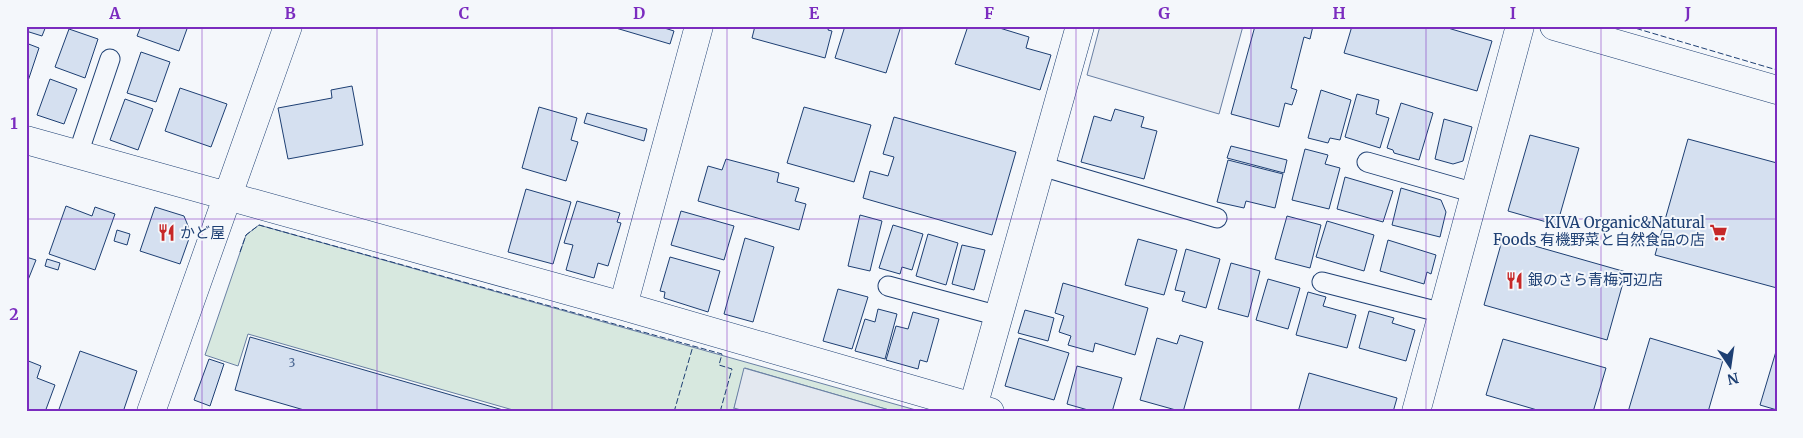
<svg xmlns="http://www.w3.org/2000/svg" width="1803" height="438" font-family="Merriweather,'Noto Sans JP',serif">
	<style>
		.green { fill: #d7e8df; stroke: #687fa3 }
		.parking { fill: #e3e8f0; stroke: #687fa3 }
		.building { fill: #d5e0f0; stroke: #1d3f73 }
		.lines { fill: none; stroke-linecap: round; stroke-linejoin: round }
		.lane-casing { stroke: #1d3f73; stroke-width: 21 }
		.street-casing { stroke: #1d3f73; stroke-width: 29 }
		.lane { stroke: #f4f7fb; stroke-width: 19 }
		.street { stroke: #f4f7fb; stroke-width: 28 }
		.fence { stroke: #1d3f73; stroke-width: 1; stroke-dasharray: 6 2.5; stroke-linecap: butt }
		.grid { fill: none; stroke: #7b2cbf; stroke-width: 1; stroke-opacity: 0.55 }
		.labels { text-anchor: middle; stroke-width: 4; stroke-linejoin: round; paint-order: stroke }
		.number-label { font-size: 12px; fill: #4b6792 }
		.poi-label { font-size: 15px; fill: #1d3f73; stroke: #f4f7fb; text-anchor: start }
		.neatline { fill: none; stroke: #7b2cbf; stroke-width: 2 }
		.grid-label { font-size: 16px; text-anchor: middle; font-weight: bold; fill: #7b2cbf }
	</style>
	<rect width="100%" height="100%" fill="#f4f7fb"/>
	<path class="green" d="M259 225 923 412H896L745 368 733 412H520L248 334 238 366 205 355 246 235Z"/>
	<path class="parking" d="M1100 26H1243L1219 114 1087 75Z
		M744 368 896 412H748L734 408Z"/>
	<path class="building" d="M26 26H46L42 36 26 31Z
		M141 26H188L179 51 137 36Z
		M609 26H658L674 31 670 44Z
		M755 26H829L828 30 832 31 825 58 752 38Z
		M845 26H901L886 73 835 58Z
		M968 26H993L1029 37 1026 48 1051 55 1040 90 955 64Z
		M1255 26H1313L1310 39 1304 37 1291 88 1297 90 1292 105 1285 103 1279 127 1231 114Z
		M1352 26H1441L1492 41 1477 91 1344 53Z
		M69 29 98 39 85 78 55 67Z
		M26 43 39 48 27 84H26Z
		M141 52 170 62 156 102 127 93Z
		M50 79 77 89 64 124 37 115Z
		M352 86 363 145 288 159 278 108 332 98 331 90Z
		M180 88 227 104 211 147 165 131Z
		M1321 90 1351 100 1340 140 1330 138 1328 143 1308 138Z
		M1357 94 1379 100 1376 114 1389 118 1380 148 1345 137Z
		M125 99 153 109 138 150 110 140Z
		M1401 103 1433 113 1419 160 1394 153 1393 150 1387 148Z
		M539 107 577 118 571 140 578 142 566 181 522 168Z
		M804 107 871 125 854 182 787 163Z
		M1115 109 1144 117 1141 127 1157 131 1144 179 1081 162 1094 116 1111 121Z
		M587 113 647 129 644 141 584 123Z
		M894 117 1016 152 992 235 863 198 870 171 888 176 894 157 883 154Z
		M1444 119 1472 127 1463 161 1453 164 1435 159Z
		M1530 135 1579 148 1557 225 1508 211Z
		M1688 139 1777 163V288L1655 255Z
		M1231 146 1287 160 1284 173 1227 158Z
		M1305 149 1328 155 1325 164 1340 168 1329 209 1292 200Z
		M726 159 779 173 777 182 799 188 795 201 806 204 799 230 698 201 708 166 722 170Z
		M1228 160 1283 174 1275 208 1246 201 1244 208 1217 202Z
		M1345 177 1393 191 1383 222 1337 209Z
		M1401 188 1441 200 1446 212 1440 237 1392 225Z
		M526 189 571 202 553 264 508 252Z
		M577 201 620 213 617 222 621 223 608 266 598 263 594 278 566 270 573 245 564 243Z
		M66 206 92 216 95 207 115 214 95 270 49 254Z
		M155 207 184 216 191 233 180 264 140 251Z
		M681 211 734 226 724 260 671 245Z
		M860 215 882 221 870 271 848 266Z
		M1287 216 1321 225 1310 268 1275 259Z
		M1327 221 1374 235 1364 271 1316 257Z
		M893 225 923 234 912 270 902 267 900 274 879 268Z
		M117 230 130 234 127 245 114 241Z
		M928 234 958 243 946 285 916 276Z
		M1503 237 1626 272 1607 340 1484 305Z
		M745 238 774 247 753 322 724 314Z
		M1138 239 1177 250 1164 295 1125 285Z
		M1388 240 1436 255 1431 274 1427 272 1424 284 1380 271Z
		M962 245 985 250 974 290 952 284Z
		M1186 249 1220 259 1206 308 1182 301 1185 292 1175 290Z
		M26 257 36 260 26 285Z
		M670 257 720 271 708 312 664 298 665 292 660 291Z
		M47 259 60 263 58 270 45 266Z
		M1231 263 1260 271 1248 317 1218 309Z
		M1268 279 1300 288 1288 329 1256 320Z
		M1063 283 1148 308 1135 355 1095 343 1093 352 1068 345 1071 336 1059 332 1064 316 1055 313Z
		M838 289 868 297 852 349 823 341Z
		M1308 292 1326 297 1323 306 1356 315 1347 348 1296 335Z
		M878 309 897 314 885 359 855 351 865 319 875 322Z
		M1025 310 1054 318 1048 341 1018 333Z
		M1369 311 1394 318 1392 323 1415 330 1406 361 1359 348Z
		M913 312 939 319 927 362 920 360 918 369 886 360 896 326 908 329Z
		M1180 335 1203 342 1183 412 1140 400 1157 338 1177 344Z
		M250 337 510 412H311L235 390Z
		M1019 338 1069 353 1054 400 1005 386Z
		M1650 338 1723 360 1708 412H1628Z
		M1503 339 1606 368 1593 412H1544L1486 395Z
		M1777 348V410L1760 405Z
		M80 351 137 371 123 412H58Z
		M209 359 224 364 210 406 194 400Z
		M26 360 41 366 37 378 55 385 45 412H34L26 409Z
		M1077 366 1122 378 1112 412H1095L1067 404Z
		M1309 373 1397 398 1393 412H1298Z"/>
	<g class="lines">
		<defs>
			<path id="lane" d="M78 154 110 59
				M1367 162 1475 193
				M1041 166 1217 218
				M1322 282 1443 313
				M888 286 999 316"/>
			<path id="street" d="M1554 26 1777 90
				M26 140 623 306 990 412
				M623 306 699 26
				M973 407 1080 26
				M151 412 288 26
				M1416 412 1520 26"/>
		</defs>
		<use href="#lane" class="lane-casing"/>
		<use href="#street" class="street-casing"/>
		<use href="#lane" class="lane"/>
		<use href="#street" class="street"/>
		<path class="fence" d="M1628 26 1777 70
			M240 252 246 235 259 225 722 354 719 365 732 369 720 412
			M674 412 693 346"/>
	</g>
	<path class="grid" d="M202 26V412M377 26V412M552 26V412M727 26V412M902 26V412M1076 26V412M1251 26V412M1426 26V412M1601 26V412M26 219H1777"/>
	<defs>
		<symbol id="supermarket-bare" viewBox="-9 -9 18 18"><path d="M-6-5.5h2.5l.6 2H6L4.5 2H-2.5L-4.4-4H-6ZM-1.5 3.2a1.3 1.3 0 1 0 .1 0ZM3 3.2a1.3 1.3 0 1 0 .1 0Z" fill="#c62828" stroke="#f4f7fb" stroke-width="2.5" paint-order="stroke"/></symbol>
		<symbol id="restaurant-bare" viewBox="-9 -9 18 18"><path d="M-5-6h1v4h1v-4h1v4h1v-4h1v5L-1.5 .5V6h-2V.5L-5-1ZM5-6V6H3V1.5H1.5Q1.5-4 5-6Z" fill="#c62828" stroke="#f4f7fb" stroke-width="2.5" paint-order="stroke"/></symbol>
	</defs>
	<g fill-rule="evenodd">
		<use href="#supermarket-bare" x="1706" y="220" width="25" height="25"/>
		<use href="#restaurant-bare" x="154" y="220" width="25" height="25"/>
		<use href="#restaurant-bare" x="1502" y="268" width="25" height="25"/>
	</g>
	<g class="labels">
		<g class="number-label">
			<text x="292" y="367">3</text>
		</g>
		<g class="poi-label">
			<text x="1705" y="228" text-anchor="end">KIVA Organic&amp;Natural<tspan x="1705" dy="17">Foods 有機野菜と自然食品の店</tspan></text>
			<text x="180" y="238">かど屋</text>
			<text x="1528" y="285">銀のさら青梅河辺店</text>
		</g>
	</g>
	<rect width="1803" height="438" fill="none" stroke="#f4f7fb" stroke-width="55"/>
	<g transform="translate(1730 366) rotate(167)" stroke="#f4f7fb" stroke-width="4" paint-order="stroke">
	<path d="M0-4L9 19L0 12L-9 19Z" fill="#1d3f73"/>
	<text y="-8" font-size="14" font-weight="bold" text-anchor="middle" fill="#1d3f73">N</text>
	</g>
	<rect x="28" y="28" width="1748" height="382" class="neatline"/>
	<g class="grid-label">
		<text x="115" y="19">A</text>
		<text x="290" y="19">B</text>
		<text x="464" y="19">C</text>
		<text x="639" y="19">D</text>
		<text x="814" y="19">E</text>
		<text x="989" y="19">F</text>
		<text x="1164" y="19">G</text>
		<text x="1339" y="19">H</text>
		<text x="1513" y="19">I</text>
		<text x="1688" y="19">J</text>
		<text x="14" y="129">1</text>
		<text x="14" y="320">2</text>
	</g>
</svg>
